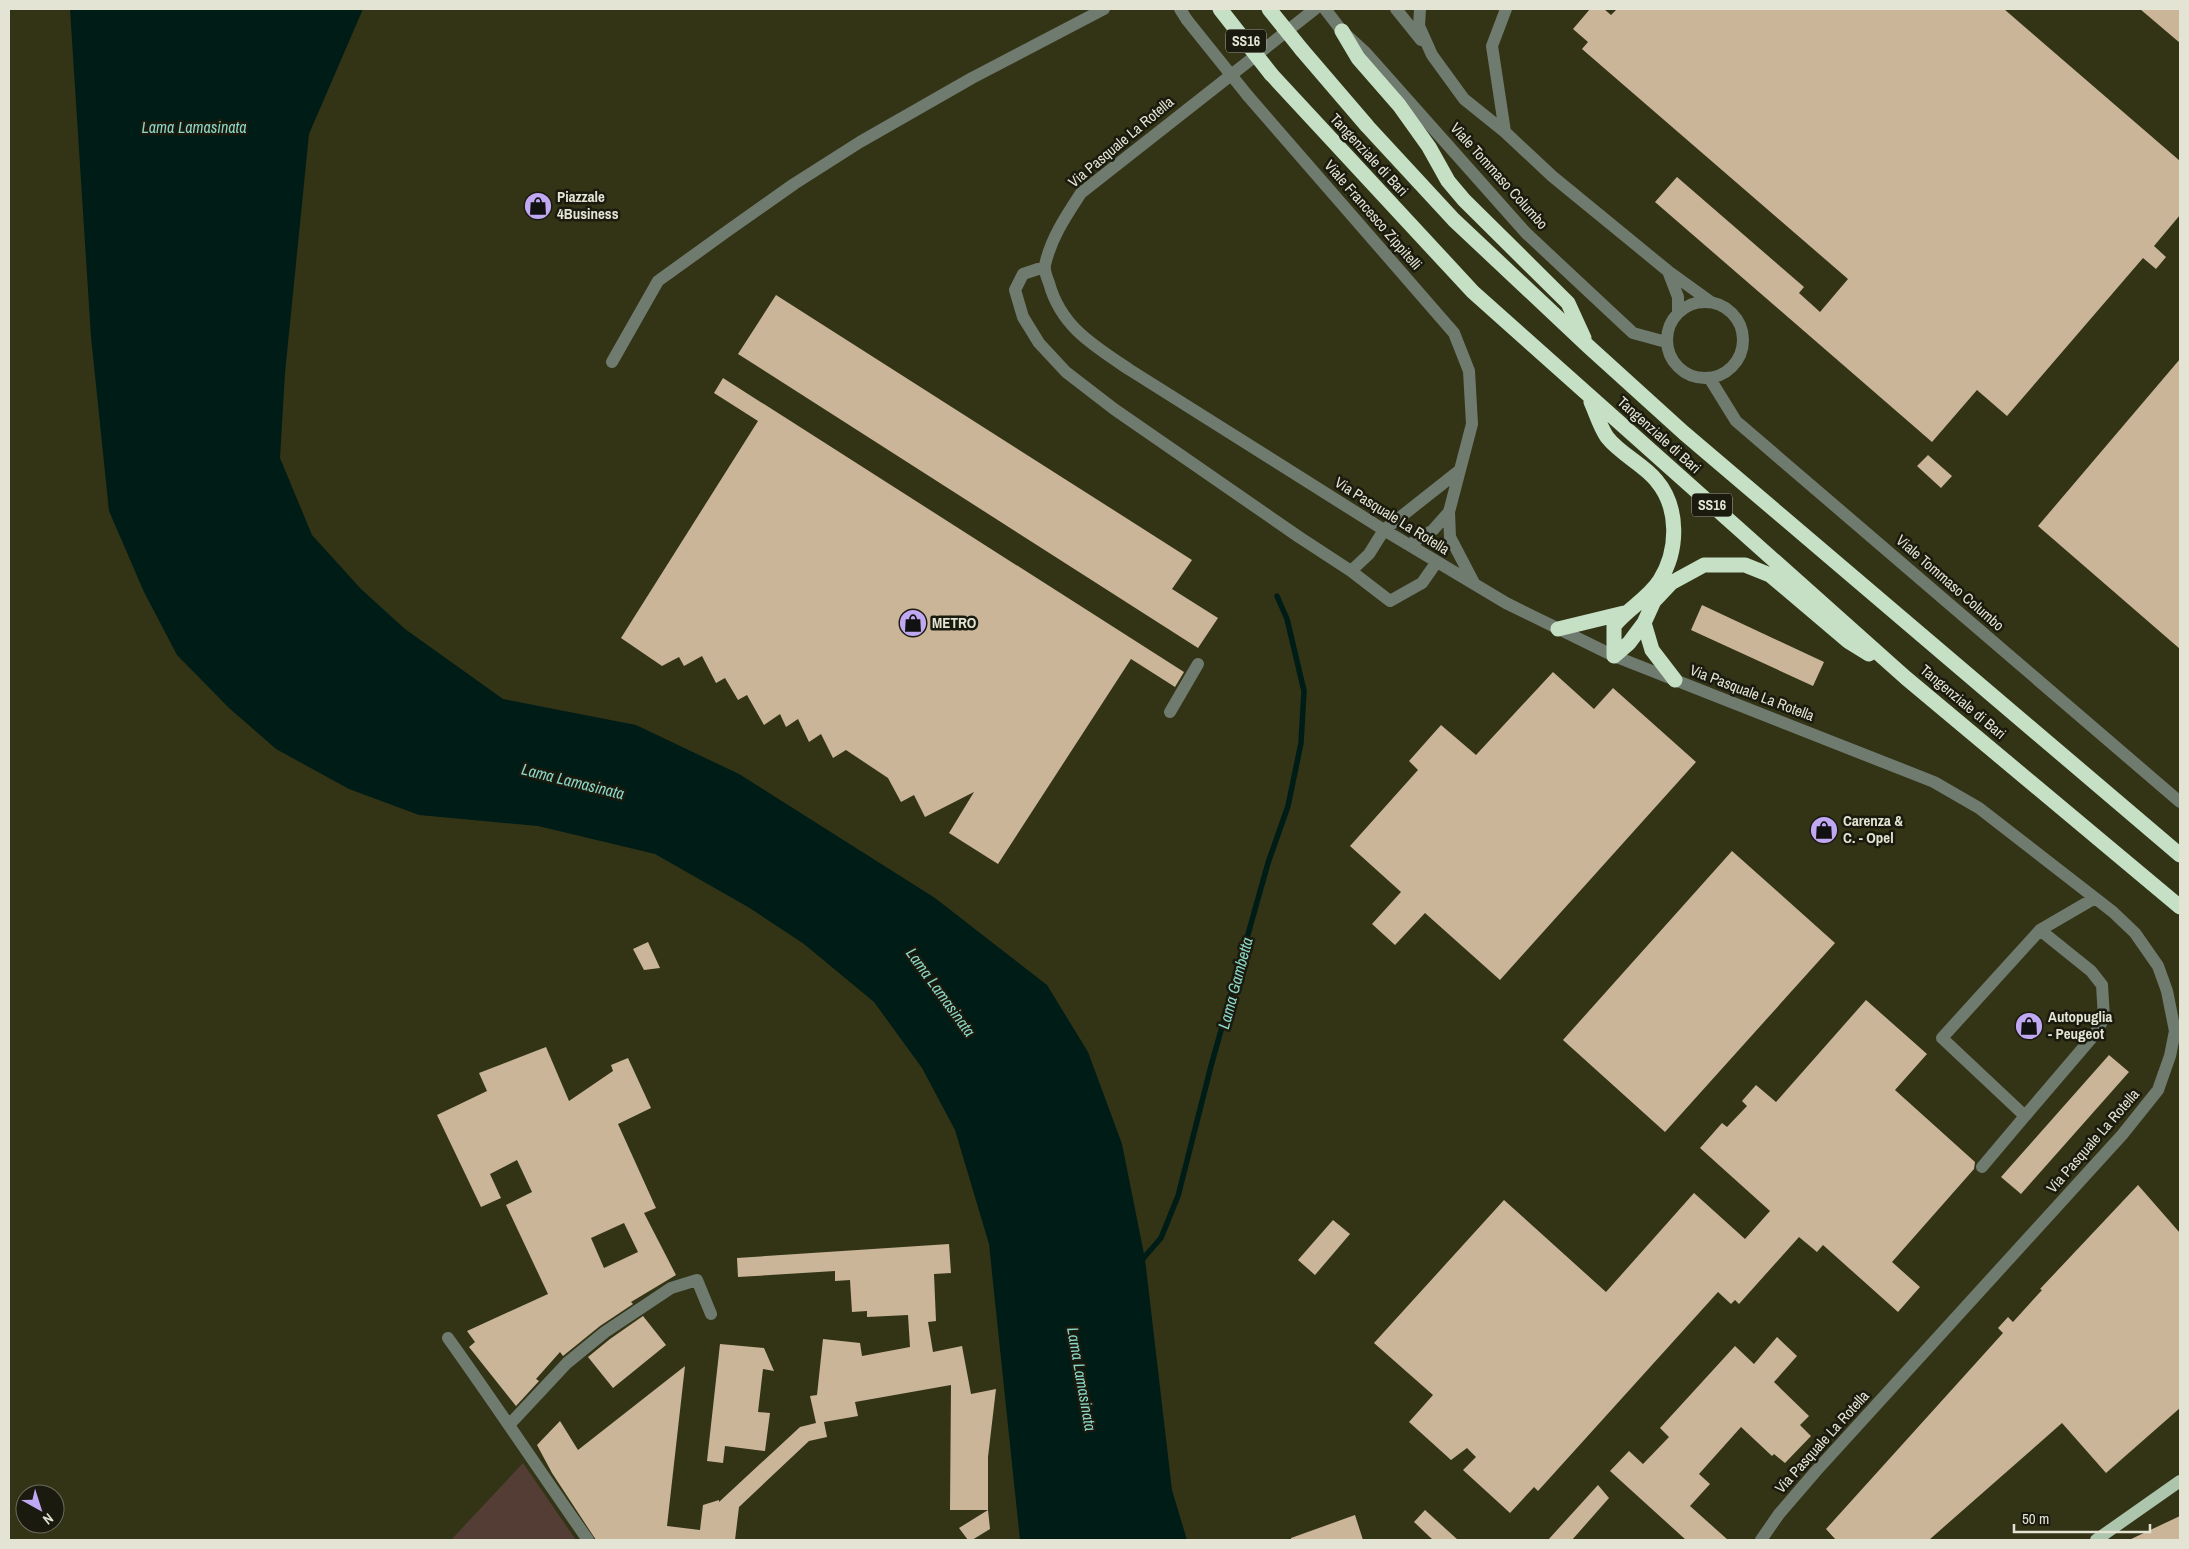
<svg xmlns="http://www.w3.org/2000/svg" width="2189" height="1549" font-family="'Archivo Narrow',sans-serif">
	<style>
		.green { fill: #543d34 }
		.water { fill: #001c17 }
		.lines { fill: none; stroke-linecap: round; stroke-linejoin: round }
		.stream { stroke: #001c17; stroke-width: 5.5 }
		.building { fill: #cab598; fill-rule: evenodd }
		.minor { stroke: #707b70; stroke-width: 12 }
		.major { stroke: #adc4ad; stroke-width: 12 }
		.highway { stroke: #c5e0c5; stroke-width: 15 }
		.minor-bridge { stroke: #707b70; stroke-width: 12 }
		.highway-bridge { stroke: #c5e0c5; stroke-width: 15 }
		.labels { text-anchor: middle; stroke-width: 5; stroke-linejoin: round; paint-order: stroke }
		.shield { fill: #1a1a0e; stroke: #a7a798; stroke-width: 1 }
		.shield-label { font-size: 14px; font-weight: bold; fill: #e3e4d3 }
		.street-label { font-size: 15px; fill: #e3e4d3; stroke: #1a1a0e }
		.poi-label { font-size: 15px; font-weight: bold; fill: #e3e4d3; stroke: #1a1a0e; text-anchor: start }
		.water-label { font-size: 16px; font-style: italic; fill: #8bd8c8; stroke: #1a1a0e }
	</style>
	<rect width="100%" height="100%" fill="#333416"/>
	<path class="green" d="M523 1463 576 1540H451Z"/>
	<path class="water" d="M70 9H363L309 134 285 373 280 458 312 535 361 589 405 629 503 699 636 725 739 774 935 898 1047 985 1088 1052 1122 1144 1145 1259 1172 1490 1187 1540H1020L989 1244 955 1130 922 1068 874 1002 804 944 748 907 655 854 538 826 419 815 349 789 276 749 229 708 177 655 144 592 109 511 91 337Z"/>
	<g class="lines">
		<path class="stream" d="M1140 1262 1161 1238 1178 1196 1211 1066 1268 863 1288 806 1301 743 1304 691 1287 619 1277 596"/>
	</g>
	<path class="building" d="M1590 9H1604L1611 15 1617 9H2004L2180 161V215L2154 246 2166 257 2156 269 2143 258 2007 416 1977 390 1932 442 1655 202 1677 177 1804 287 1799 293 1820 312 1848 279 1582 49 1588 42 1573 29Z
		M2140 9H2180V43Z
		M776 295 1192 560 1172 589 1218 618 1198 648 738 354Z
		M2180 359V649L2038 526Z
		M723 378 1184 672 1175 687 1131 659 998 864 949 833 974 792 925 817 914 795 901 802 888 778 846 750 833 758 821 734 809 742 798 719 786 727 780 714 764 725 747 695 738 700 725 678 716 683 702 656 684 666 679 657 662 666 621 638 758 421 714 393Z
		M1928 455 1952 476 1941 488 1917 466Z
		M1702 605 1824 662 1813 686 1691 630Z
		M1553 672 1594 709 1613 688 1696 762 1500 980 1425 913 1395 945 1372 924 1401 892 1350 846 1418 770 1409 761 1441 725 1476 755Z
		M1732 851 1835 943 1665 1132 1563 1040Z
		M648 942 660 968 644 970 633 949Z
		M1866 1000 1927 1054 1895 1090 1975 1162 1974 1169 1892 1262 1920 1287 1898 1312 1823 1245 1817 1252 1799 1237 1739 1304 1735 1300 1731 1304 1718 1292 1538 1491 1534 1487 1510 1513 1463 1470 1476 1457 1467 1448 1451 1460 1409 1422 1433 1395 1374 1343 1504 1200 1606 1292 1694 1193 1745 1239 1770 1211 1700 1148 1722 1123 1727 1127 1747 1106 1742 1101 1756 1085 1776 1102Z
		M546 1047 569 1101 613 1071 611 1065 628 1058 651 1108 618 1124 656 1208 644 1213 676 1275 631 1302 633 1304 600 1326 563 1356 560 1352 536 1379 539 1381 516 1406 469 1347 475 1342 467 1331 548 1294 506 1205 532 1192 517 1160 490 1174 501 1198 481 1207 437 1115 487 1091 479 1073ZM624 1223 638 1252 604 1268 591 1238Z
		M2109 1055 2129 1072 2021 1194 2001 1177Z
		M2138 1185 2180 1233V1408L2106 1473 2062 1423 1929 1540H1836L1826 1529 2003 1333 1998 1328 2008 1317 2013 1322 2042 1290 2040 1289Z
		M1333 1220 1350 1234 1315 1275 1298 1260Z
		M949 1244 951 1273 934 1274 936 1321 928 1322 933 1352 962 1346 971 1394 996 1389 988 1457V1510H950L951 1385 855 1402 858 1416 824 1422 827 1437 809 1441 739 1507 735 1540H596L552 1473 537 1445 560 1421 578 1450 685 1366 667 1526 700 1530 703 1505 719 1500V1502L800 1427 816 1423 810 1396 817 1395 823 1339 860 1343 862 1356 910 1347 908 1315 867 1317V1311L852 1312 850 1280 835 1281V1271L738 1277 737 1258Z
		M643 1316 666 1345 613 1388 588 1357 610 1339Z
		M1777 1337 1797 1356 1774 1382 1809 1416 1800 1425 1811 1436 1785 1463 1774 1454 1772 1456 1741 1427 1699 1474 1710 1484 1690 1506 1728 1540H1686L1610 1471 1629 1451 1643 1464 1669 1437 1660 1428 1735 1346 1754 1364Z
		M720 1344 764 1348 774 1371 763 1369 758 1412 770 1413 765 1451 725 1446 723 1463 707 1461Z
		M1598 1485 1609 1498 1572 1540H1548Z
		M988 1510 990 1529 972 1540H968L959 1528Z
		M1425 1510 1458 1540H1433L1414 1522Z
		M1355 1515 1363 1540H1291V1538Z
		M2180 1516V1540H2129Z"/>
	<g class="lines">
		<path class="minor" d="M1180 9 1187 20
			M1315 9 1081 193C1066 216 1051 238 1045 265 1044 271 1047 278 1049 283 1061 327 1094 346 1130 370L1384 530 1506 603 1614 656 1934 782 1979 808 2113 912 2135 933 2158 966 2167 991 2175 1031 2170 1056 2158 1090 2122 1135 1816 1471 1779 1514 1761 1540
			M1325 9 1342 31 1366 53 1526 233 1633 333 1666 342
			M1396 9 1421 40
			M1420 9 1419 26 1432 55 1464 99 1505 132 1552 176 1668 271 1711 302
			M1248 96 1454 333 1469 371 1472 424 1449 512 1433 530 1409 545
			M1505 132 1492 46 1506 9
			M1044 267 1023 274 1015 290 1023 317 1039 343 1066 372 1114 409 1299 537 1351 571 1390 601 1422 583 1436 563
			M1668 271 1678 297V313
			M1667 340a38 38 0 1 1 76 0a38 38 0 1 1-76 0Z
			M612 362 658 281 726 232 794 184 860 142 972 78 1104 9
			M1710 379 1736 421 2180 802
			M1449 512 1450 537 1474 583
			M1351 571 1369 554 1384 530 1460 470
			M1170 712 1198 664
			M2025 1116 2095 1034 2104 1018 2102 985 2091 971 2040 930
			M1982 1167 2025 1116 1942 1038 2040 930 2095 898
			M448 1338C496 1405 541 1473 588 1540
			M510 1424 567 1363 605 1332 671 1288 697 1280 711 1314"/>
		<path class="major" d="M2096 1540 2180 1481"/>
		<path class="highway" d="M1342 31 1358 58 1399 105 1429 147 1448 181 1464 200 1568 303 1584 338
			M1302 50 1368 127 1454 220 1588 346 1684 433 2180 855
			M1271 74 1473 292 1906 678 2180 907
			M1591 402C1596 413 1600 427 1607 437 1620 454 1643 464 1656 480 1680 508 1678 551 1660 580 1648 599 1627 609 1614 626V656
			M1644 623 1652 650 1675 680
			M1558 629 1624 613
			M1614 656 1629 643 1644 623 1654 601 1671 583 1704 565H1745L1770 575 1848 641 1869 654"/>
		<path class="minor-bridge" d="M1187 20 1248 96"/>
		<path class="highway-bridge" d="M1220 9 1271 74
			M1269 9 1302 50"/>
	</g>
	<defs>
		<symbol id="shop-disc" viewBox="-11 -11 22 22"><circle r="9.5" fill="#c1a8f3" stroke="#1a1a0e"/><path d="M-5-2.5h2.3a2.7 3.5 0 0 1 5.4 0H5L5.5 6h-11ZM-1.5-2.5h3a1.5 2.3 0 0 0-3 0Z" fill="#111"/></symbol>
	</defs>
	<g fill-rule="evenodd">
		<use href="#shop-disc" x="522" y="190" width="32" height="32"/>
		<use href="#shop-disc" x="897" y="607" width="32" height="32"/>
		<use href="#shop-disc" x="1808" y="814" width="32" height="32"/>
		<use href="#shop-disc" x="2013" y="1010" width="32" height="32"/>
	</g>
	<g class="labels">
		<g class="shield">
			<rect x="1226" y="29.5" width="40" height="23" rx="4"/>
			<rect x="1692" y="493.5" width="40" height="23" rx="4"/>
		</g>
		<g class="shield-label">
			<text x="1246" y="46">SS16</text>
			<text x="1712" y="510">SS16</text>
		</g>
		<g class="street-label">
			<text transform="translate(1121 142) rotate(-40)" y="5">Via Pasquale La Rotella</text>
			<text transform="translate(1369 155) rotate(47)" y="5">Tangenziale di Bari</text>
			<text transform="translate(1499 176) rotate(48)" y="5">Viale Tommaso Columbo</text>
			<text transform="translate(1373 215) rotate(49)" y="5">Viale Francesco Zippitelli</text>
			<text transform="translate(1659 435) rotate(42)" y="5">Tangenziale di Bari</text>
			<text transform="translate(1392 516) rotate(32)" y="5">Via Pasquale La Rotella</text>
			<text transform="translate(1950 583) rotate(41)" y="5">Viale Tommaso Columbo</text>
			<text transform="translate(1752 693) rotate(21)" y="5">Via Pasquale La Rotella</text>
			<text transform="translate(1963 702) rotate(40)" y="5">Tangenziale di Bari</text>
			<text transform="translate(2093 1141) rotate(-49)" y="5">Via Pasquale La Rotella</text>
			<text transform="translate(1822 1442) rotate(-48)" y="5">Via Pasquale La Rotella</text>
		</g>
		<g class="poi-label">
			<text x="557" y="202">Piazzale<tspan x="557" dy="17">4Business</tspan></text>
			<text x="932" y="628">METRO</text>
			<text x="1843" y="826">Carenza &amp;<tspan x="1843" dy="17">C. - Opel</tspan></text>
			<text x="2048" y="1022">Autopuglia<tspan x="2048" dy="17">- Peugeot</tspan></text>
		</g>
		<g class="water-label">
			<text x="194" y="133">Lama Lamasinata</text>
			<text transform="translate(573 781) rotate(14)" y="6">Lama Lamasinata</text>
			<text transform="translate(1235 983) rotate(-75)" y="6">Lama Gambetta</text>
			<text transform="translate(941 992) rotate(54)" y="6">Lama Lamasinata</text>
			<text transform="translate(1082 1379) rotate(80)" y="6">Lama Lamasinata</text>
		</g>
	</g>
	<rect width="2189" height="1549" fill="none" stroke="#e3e4d3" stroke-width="20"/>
	<g transform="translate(40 1509) rotate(141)"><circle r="24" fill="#1a1a0e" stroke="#6a6b5d"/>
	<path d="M0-4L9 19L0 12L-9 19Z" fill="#c1a8f3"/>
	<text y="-8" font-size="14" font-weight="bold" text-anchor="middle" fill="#e3e4d3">N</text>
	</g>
	<path d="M2014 1524v8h136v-8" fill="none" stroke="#e3e4d3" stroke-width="2.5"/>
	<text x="2022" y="1524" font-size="15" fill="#e3e4d3" stroke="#1a1a0e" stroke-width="4" paint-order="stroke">50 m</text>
</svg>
